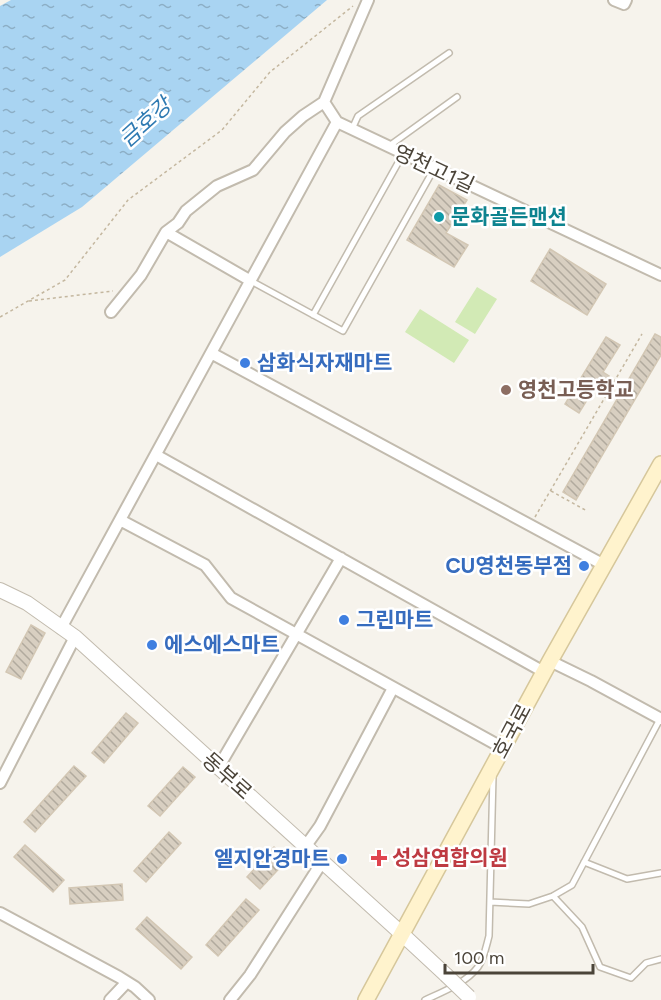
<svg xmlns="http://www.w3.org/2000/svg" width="661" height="1000" font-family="Figtree,'Noto Sans KR',sans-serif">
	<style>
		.pitch { fill: #d2eab5 }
		.water { fill: url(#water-ripples) }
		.building { fill: url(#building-back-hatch); stroke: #d3c7b4; stroke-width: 1.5 }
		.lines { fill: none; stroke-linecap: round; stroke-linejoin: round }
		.service-casing { stroke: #c2bbae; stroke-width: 8 }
		.minor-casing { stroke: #c2bbae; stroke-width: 14 }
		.tertiary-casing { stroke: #c2bbae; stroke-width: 16 }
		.secondary-casing { stroke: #d6c79b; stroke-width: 18 }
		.path { stroke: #c4b79f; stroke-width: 1.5; stroke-dasharray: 3 3; stroke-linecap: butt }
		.service { stroke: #fff; stroke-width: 5 }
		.minor { stroke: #fff; stroke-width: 10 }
		.tertiary { stroke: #fff; stroke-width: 14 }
		.secondary { stroke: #fff3cd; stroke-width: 15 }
		.tertiary-bridge-casing { stroke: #c2bbae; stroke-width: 16; stroke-linecap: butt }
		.tertiary-bridge { stroke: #fff; stroke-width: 14 }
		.culture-dot { fill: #0f9aa8; stroke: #fff; stroke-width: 2 }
		.shop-dot { fill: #3f7fe0; stroke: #fff; stroke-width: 2 }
		.education-dot { fill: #8d6e63; stroke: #fff; stroke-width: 2 }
		.health-dot { fill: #e0444e; stroke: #fff; stroke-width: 2 }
		.labels { text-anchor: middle; stroke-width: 5; stroke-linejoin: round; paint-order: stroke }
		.street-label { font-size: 21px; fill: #4b4439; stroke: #fff }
		.culture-label { font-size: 21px; font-weight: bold; fill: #0d838f; stroke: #fff; text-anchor: start }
		.shop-label { font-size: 21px; font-weight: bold; fill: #366cbe; stroke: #fff; text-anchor: start }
		.education-label { font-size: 21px; font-weight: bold; fill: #785e54; stroke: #fff; text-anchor: start }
		.health-label { font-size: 21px; font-weight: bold; fill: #be3a42; stroke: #fff; text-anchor: start }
		.water-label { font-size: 22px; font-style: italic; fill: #2e7ab2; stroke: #fff }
	</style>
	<defs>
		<pattern id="water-ripples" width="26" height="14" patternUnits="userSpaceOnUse" patternTransform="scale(1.5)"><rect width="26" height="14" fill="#a9d4f2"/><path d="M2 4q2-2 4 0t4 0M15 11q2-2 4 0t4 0" fill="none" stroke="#8caec5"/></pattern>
		<pattern id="building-back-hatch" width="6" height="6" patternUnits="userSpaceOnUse" patternTransform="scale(1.5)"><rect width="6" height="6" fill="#d8cfc1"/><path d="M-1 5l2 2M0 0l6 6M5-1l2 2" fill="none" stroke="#b1aa9e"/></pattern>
	</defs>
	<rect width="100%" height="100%" fill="#f6f3ec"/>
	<path class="pitch" d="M477 287 497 299 475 334 455 322Z
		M420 309 469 340 454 363 405 332Z"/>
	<path class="water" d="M11 0H327L82 207 0 257V6Z"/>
	<path class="building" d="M439 185 467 200 446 233 468 245 454 267 407 240Z
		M550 249 606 284 587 315 531 281Z
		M655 334 661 337V355L576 500 563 492Z
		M606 337 620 345 603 372 609 376 600 390 595 387 579 413 565 404Z
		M31 625 45 633 21 679 6 672Z
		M126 713 138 723 104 763 92 753Z
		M74 766 86 776 35 832 24 822Z
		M183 767 195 777 160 816 148 806Z
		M169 832 181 843 146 882 134 871Z
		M25 845 64 880 53 892 14 857Z
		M274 847 288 859 260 889 247 877Z
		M122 884 123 900 70 904 69 888Z
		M246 899 259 910 218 956 206 945Z
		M147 917 192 957 181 969 136 929Z"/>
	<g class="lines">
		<defs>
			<path id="service" d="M352 129 358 116 449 53
				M389 146 457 97
				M251 281 343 331 434 169
				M313 315 403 154
				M584 862 627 879 661 873
				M553 896 582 927 600 967 631 978 646 963 661 959
				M490 902 529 904 553 896 572 885 660 719
				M425 1000C442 992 466 983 478 967 484 959 486 947 489 936L493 776"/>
			<path id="minor" d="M614 0 624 4 626 0
				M324 102 337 122
				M337 122 661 275
				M251 281 166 232 178 223 186 211 217 186 253 170 285 132 303 116 324 102 368 0
				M111 312 141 275 166 232
				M211 353 604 565
				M156 455 544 672
				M120 520 205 565 231 598 503 748
				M61 628 337 122
				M550 661 591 681 661 719
				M218 768 341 558
				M0 783 75 637
				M305 847 320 826 393 688
				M0 913 119 977 135 987 149 1000
				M110 1000 127 982
				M230 1000 250 975 322 862"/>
			<path id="tertiary" d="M0 590 27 603 75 637 402 934 446 975"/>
			<path id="secondary" d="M366 1000 550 661 661 464"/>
		</defs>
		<use href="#service" class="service-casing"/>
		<use href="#minor" class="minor-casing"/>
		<use href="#tertiary" class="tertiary-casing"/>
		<use href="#secondary" class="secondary-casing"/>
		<path class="path" d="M29 301 113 291
			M0 317 65 280 128 200 222 130 270 72 353 6
			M551 491 587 511
			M535 517 642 334"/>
		<use href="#service" class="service"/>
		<use href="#minor" class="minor"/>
		<use href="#tertiary" class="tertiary"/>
		<use href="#secondary" class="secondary"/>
		<defs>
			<path id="tertiary-bridge" d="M446 975 469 997"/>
		</defs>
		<use href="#tertiary-bridge" class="tertiary-bridge-casing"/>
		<use href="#tertiary-bridge" class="tertiary-bridge"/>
	</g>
	<circle class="culture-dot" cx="439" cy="217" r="6"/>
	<g class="shop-dot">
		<circle cx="245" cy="363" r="6"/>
		<circle cx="584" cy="566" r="6"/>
		<circle cx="344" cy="620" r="6"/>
		<circle cx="152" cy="645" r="6"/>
		<circle cx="342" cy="859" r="6"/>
	</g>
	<circle class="education-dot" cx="506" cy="390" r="6"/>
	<path class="health-dot" d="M376 849h6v6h6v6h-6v6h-6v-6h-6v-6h6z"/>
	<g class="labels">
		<g class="street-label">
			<text transform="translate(434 169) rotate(25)" y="7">영천고1길</text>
			<text transform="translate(512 731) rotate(-62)" y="7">호국로</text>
			<text transform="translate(227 776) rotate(42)" y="7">동부로</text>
		</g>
		<g class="culture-label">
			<text x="451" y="224">문화골든맨션</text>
		</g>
		<g class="shop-label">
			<text x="257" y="370">삼화식자재마트</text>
			<text x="572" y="573" text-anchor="end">CU영천동부점</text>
			<text x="356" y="627">그린마트</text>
			<text x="164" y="652">에스에스마트</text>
			<text x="330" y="866" text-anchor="end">엘지안경마트</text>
		</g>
		<g class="education-label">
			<text x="518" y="397">영천고등학교</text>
		</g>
		<g class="health-label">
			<text x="392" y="865">성삼연합의원</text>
		</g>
		<g class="water-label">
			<text transform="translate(145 122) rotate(-42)" y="8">금호강</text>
		</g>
	</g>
	<path d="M445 964v9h148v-9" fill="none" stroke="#4b4439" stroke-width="3"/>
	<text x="454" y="964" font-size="18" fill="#4b4439" stroke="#ffffff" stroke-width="4.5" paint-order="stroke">100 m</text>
</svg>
